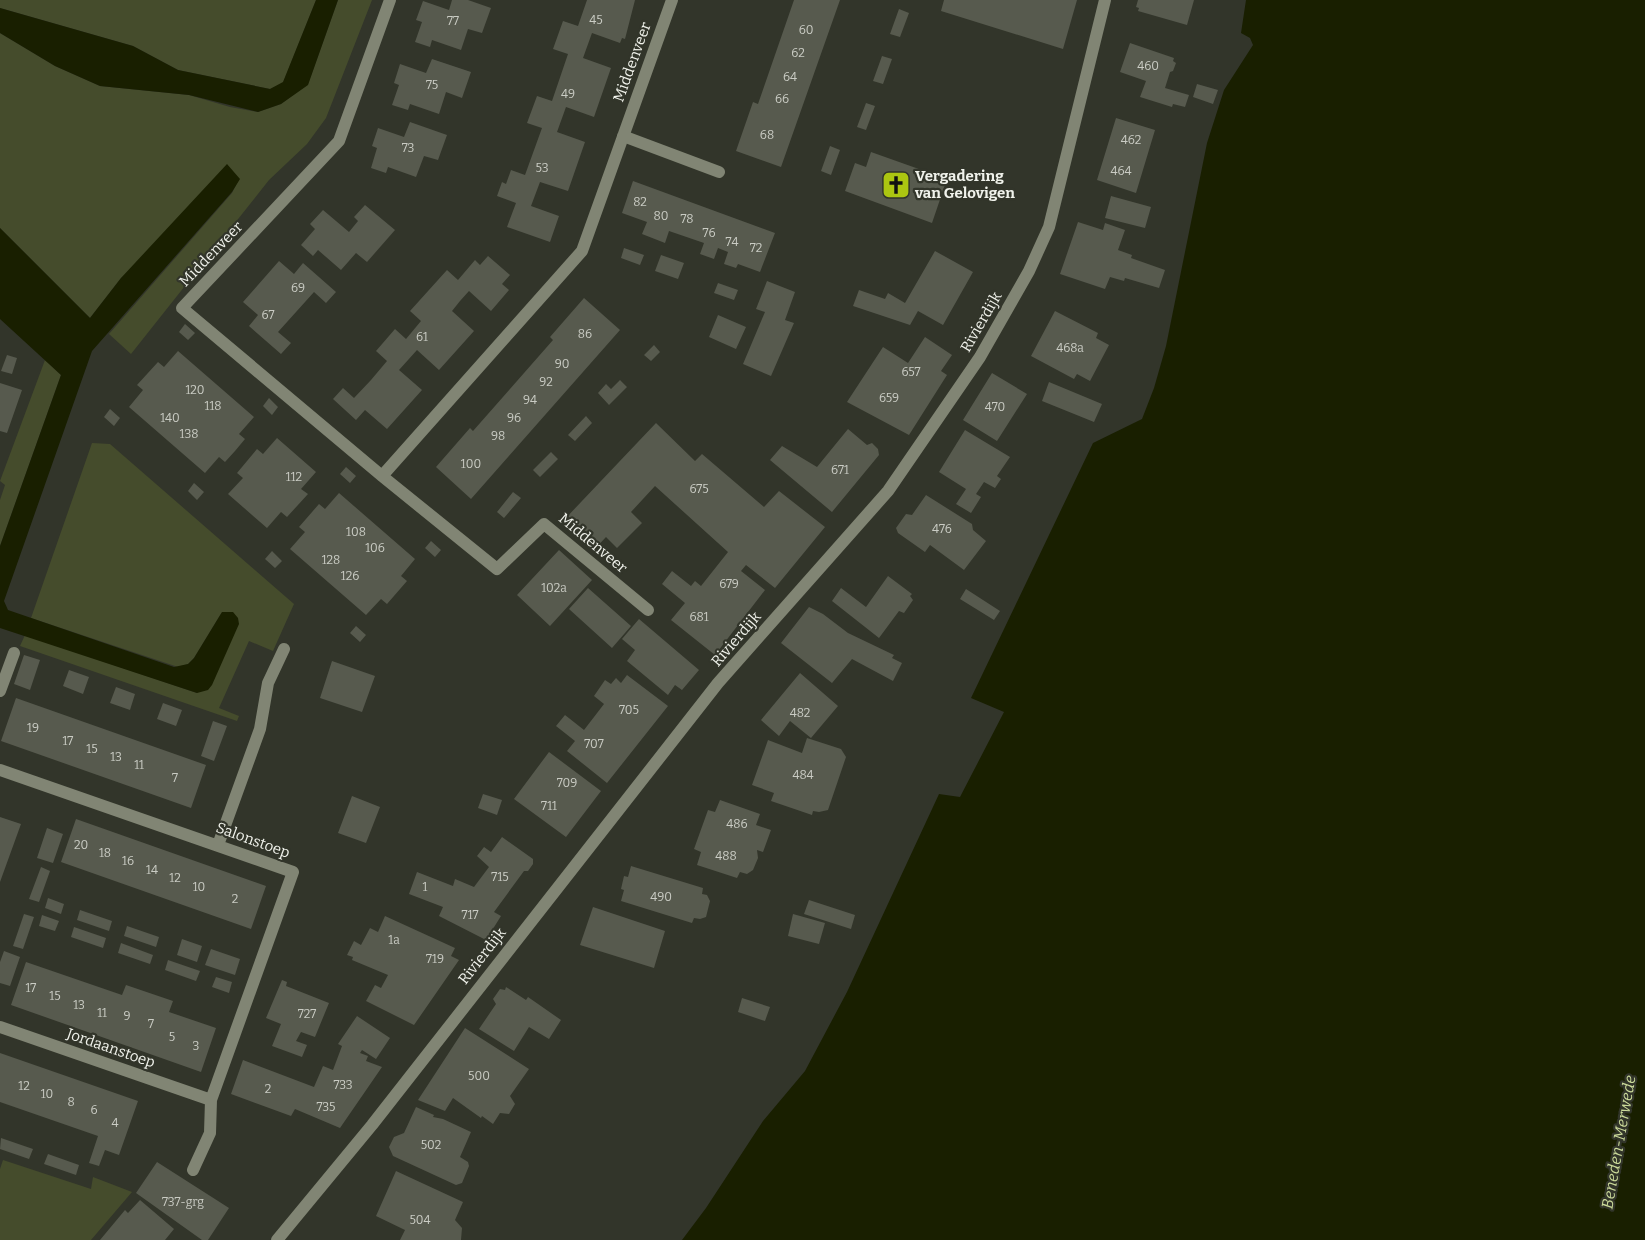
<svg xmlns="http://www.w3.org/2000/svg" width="1645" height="1240" font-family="Bitter,serif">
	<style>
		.green { fill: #454c2c }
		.water { fill: #191f00 }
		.building { fill: #575a4e }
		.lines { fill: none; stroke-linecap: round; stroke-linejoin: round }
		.minor { stroke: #818574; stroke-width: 12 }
		.labels { text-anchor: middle; stroke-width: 4.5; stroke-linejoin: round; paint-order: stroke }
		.number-label { font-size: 12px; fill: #caccc4 }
		.street-label { font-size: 15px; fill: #f0f2eb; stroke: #32352a }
		.poi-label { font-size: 15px; font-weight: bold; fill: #f0f2eb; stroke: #32352a; text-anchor: start }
		.water-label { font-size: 16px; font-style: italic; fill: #cbda9a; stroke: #32352a }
	</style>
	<rect width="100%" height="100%" fill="#32352a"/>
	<path class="green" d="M0 0H316L283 83 270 89 178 70 133 46 0 8Z
		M338 0H372L326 118 307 144 269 180 131 354 109 334 232 193 239 179 121 278 90 318 0 228V33L55 66 100 86 189 95 230 107 258 112 281 104 308 84Z
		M45 360 61 375 0 546V500L5 485 0 481Z
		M92 443 110 444 294 604 273 651 249 641 219 708 239 716 237 721 20 646 25 635 197 693 222 612 194 658 188 664 178 667 31 618Z
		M3 1160 91 1189 93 1177 132 1192 91 1240H0V1169Z"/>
	<path class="water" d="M316 0H338L308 85 281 104 258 112 189 95 100 86 55 66 0 33V8L133 46 178 70 270 89 283 82Z
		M1246 0H1645V1240H682L706 1208 763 1121 805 1071 847 992 939 794 960 797 1004 712 971 698 1093 443 1142 419 1154 388 1166 346 1207 143 1224 90 1253 45 1250 38 1241 33Z
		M227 164 240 179 232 192 92 351 4 601 8 610 174 667 188 664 194 658 222 612H233L238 618 239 624 212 685 208 690 197 693 0 628V546L61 375 0 319V228L90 318 121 278Z"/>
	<path class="building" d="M452 0H468L491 8 482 33 468 29 461 50 432 40 430 47 415 42 422 22 416 20 423 1 449 10Z
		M587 0H635L625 39 622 38 620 43 592 33 583 58 611 68 594 117 566 107 557 132 585 142 568 191 540 182 531 206 559 216 550 242 507 227 516 203 497 196 502 182 506 184 511 170 525 175 542 128 527 123 537 96 552 101 568 54 553 49 563 21 578 26Z
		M794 0H840L781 167 736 151 753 102 758 104Z
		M944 0H1077L1063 49 941 11Z
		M1138 0H1194L1187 25 1138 11 1139 8 1136 7Z
		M899 9 909 13 900 37 890 34Z
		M1130 43 1174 58 1173 61 1176 63 1173 71 1170 72 1165 88 1189 95 1185 107 1173 104 1172 107 1140 97 1146 81 1120 72Z
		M882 56 892 59 883 84 873 81Z
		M432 59 471 72 462 98 446 92 439 114 410 104 408 110 392 105 399 85 394 83 400 64 426 73Z
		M1197 84 1218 90 1213 104 1193 97Z
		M866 103 875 106 866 130 857 127Z
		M1116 118 1155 130 1136 193 1097 180Z
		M410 122 447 135 438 160 424 156 416 177 388 167 386 173 371 168 377 148 372 146 378 128 404 137Z
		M830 146 840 150 831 175 821 171Z
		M871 152 947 179 932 223 845 191 855 163 866 167Z
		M633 181 775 233 760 272 738 264 736 268 724 264 728 252 718 248 714 259 700 254 704 243 669 231 665 243 642 234 647 222 622 213Z
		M1111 196 1151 207 1145 228 1105 218Z
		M365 205 395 230 367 262 356 253 341 270 318 250 313 256 301 245 315 229 310 224 323 210 349 232 358 221 354 217Z
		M1078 222 1103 230 1105 223 1125 230 1118 250 1132 255 1131 258 1165 270 1159 288 1125 278 1124 281 1110 277 1105 289 1060 274Z
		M624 248 644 255 640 265 621 258Z
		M935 251 973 272 943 325 918 311 910 325 853 306 859 290 885 299 888 293 905 303Z
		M661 255 684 263 678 279 655 271Z
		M488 256 510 275 502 284 509 290 491 311 469 291 460 301 452 311 474 331 439 370 417 350 399 370 422 390 387 429 365 410 356 420 333 399 343 388 354 398 371 380 387 361 376 351 395 329 406 339 421 321 410 311 447 270 458 280 475 260 480 265Z
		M279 261 294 274 303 263 336 292 326 303 314 292 278 332 291 343 281 354 249 326 258 315 243 302Z
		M767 281 795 292 785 320 794 323 771 376 743 364 765 312 756 309Z
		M718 283 738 290 734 300 714 293Z
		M584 298 620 330 471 499 436 467 470 428 473 431 553 340 550 337Z
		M1055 311 1098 333 1096 338 1109 345 1090 381 1077 374 1074 379 1031 356Z
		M718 315 746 327 736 349 709 337Z
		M185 324 195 333 188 340 179 332Z
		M925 337 952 355 941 371 947 375 909 435 847 402 883 347 908 363Z
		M654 345 660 352 651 361 644 355Z
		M178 351 254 417 239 434 245 439 235 451 225 462 219 457 205 473 129 407 143 390 137 385 158 362 164 367Z
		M7 355 17 358 12 374 1 371Z
		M992 373 1027 394 997 441 963 420Z
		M620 380 627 387 609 405 598 393 606 384 611 389Z
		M1049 382 1102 404 1094 422 1042 401Z
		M0 383 22 390 7 433 0 431Z
		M269 398 278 407 272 415 263 406Z
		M110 409 120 418 114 426 104 417Z
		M586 416 592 423 575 441 568 435Z
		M656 423 695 461 702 454 764 507 779 491 825 527 775 588 746 565 741 571 765 590 715 655 671 620 685 603 662 584 672 571 691 586 695 581 701 586 728 552 655 486 631 512 642 523 617 548 606 537 593 551 563 521Z
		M848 429 867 445 872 443 878 449 879 455 832 512 770 460 782 446 817 467Z
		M965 430 1010 457 997 476 1001 479 995 488 984 482 976 494 981 497 971 513 956 504 966 489 939 472Z
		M277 438 316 472 301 489 308 494 287 517 281 512 267 528 228 494 243 478 237 473 257 449 263 454Z
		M551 452 558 459 540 477 533 470Z
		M346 467 356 476 350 483 340 474Z
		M194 483 204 492 197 500 188 491Z
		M513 492 521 498 504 518 497 512Z
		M339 493 415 559 401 576 407 581 387 604 381 599 366 615 290 549 305 532 299 527 319 504 325 509Z
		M926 495 972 524 973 530 986 541 964 570 930 545 925 552 898 533 896 528 906 514 912 515Z
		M431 541 441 550 435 557 425 548Z
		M559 550 592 580 550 626 517 595Z
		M272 551 282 561 275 568 265 559Z
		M888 576 912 594 910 596 913 600 904 613 899 611 879 638 832 601 841 588 866 607Z
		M588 588 631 626 612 648 569 609Z
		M966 589 1000 611 994 620 960 599Z
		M809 607 823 614 848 633 894 655 892 658 902 663 893 681 852 659 832 683 781 643Z
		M639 619 699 670 682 690 675 685 668 695 627 661 635 650 622 639Z
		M356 626 366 635 360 642 350 633Z
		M24 655 40 660 30 690 14 684Z
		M332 661 375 676 362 712 320 698Z
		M69 670 89 677 83 694 63 686Z
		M800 673 838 706 811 738 790 721 779 736 761 720Z
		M627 675 668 706 607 783 567 751 575 741 556 726 565 715 584 730 604 704 594 696 605 680 611 684 616 678 621 683Z
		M116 687 135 694 130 710 110 703Z
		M16 698 206 765 191 808 1 741Z
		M163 703 182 710 176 726 157 719Z
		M213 721 227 726 214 761 201 756Z
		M807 738 841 749 846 757 828 810 819 812 813 811 812 815 771 801 774 793 752 785 768 740 802 753Z
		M549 752 601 791 566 837 514 799Z
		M483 794 502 800 497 815 478 808Z
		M352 796 380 807 366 843 338 833Z
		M720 800 760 814 756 825 771 830 763 852 757 850 758 858 753 870 747 874 740 872 737 878 697 865 701 852 694 849 708 810 715 812Z
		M0 817 21 824 0 882Z
		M76 819 266 886 251 929 61 862Z
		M47 828 63 834 53 863 37 858Z
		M502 837 533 859V864L528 871H524L494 912 501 916 486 940 439 916 443 907 409 894 417 872 453 886 455 879 474 887 489 867 477 856 484 847 491 852Z
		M631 866 703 888 702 894 707 895 710 901 706 917 700 919 694 918 692 923 621 901 624 890 621 889 624 876 628 877Z
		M41 867 50 871 39 902 29 899Z
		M48 898 64 904 61 914 45 908Z
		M809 900 855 915 851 929 804 914Z
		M593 907 665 931 654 968 580 945Z
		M80 910 112 921 109 931 77 920Z
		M24 914 34 917 23 949 13 946Z
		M793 914 825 923 819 944 788 936Z
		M42 915 59 921 55 931 39 926Z
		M385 916 455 948 451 956 459 960 414 1025 366 1001 375 985 381 988 388 975 352 960 353 957 347 955 354 941 361 945 370 928 378 932Z
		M127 926 159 937 156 947 124 936Z
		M74 927 106 938 103 948 71 937Z
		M182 939 202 946 197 962 177 955Z
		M121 943 153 955 150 964 118 953Z
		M211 949 240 959 235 975 205 965Z
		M4 951 20 957 10 986 0 983V962Z
		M168 960 200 971 196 981 165 970Z
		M26 962 122 995 126 985 173 1001 169 1012 216 1028 201 1072 11 1005Z
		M216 977 232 982 229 993 212 987Z
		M282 980 287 982 286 986 329 1003 315 1037 301 1032 296 1041 307 1045 302 1057 272 1046 281 1024 266 1018Z
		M506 987 526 1000 528 997 561 1020 549 1039 529 1027 514 1051 479 1029 496 1004 493 999 500 989 505 990Z
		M742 998 770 1007 765 1021 738 1012Z
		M357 1016 390 1038 376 1059 362 1050 360 1053 368 1056 366 1061 382 1067 340 1128 295 1109 291 1116 231 1094 243 1060 314 1087 323 1066 333 1070 342 1046 338 1044Z
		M465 1028 529 1069 510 1096 515 1104 509 1114 500 1113 493 1124 482 1116 481 1118 453 1098 445 1111 418 1100Z
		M0 1053 138 1101 119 1155 105 1150 99 1166 89 1163 98 1136 0 1102Z
		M416 1107 434 1115 433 1117 443 1119 471 1132 460 1157 468 1162 469 1166 462 1183 456 1185 393 1156 389 1147 394 1137 404 1133Z
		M1 1138 33 1149 29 1159 0 1149Z
		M48 1154 79 1165 76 1175 44 1164Z
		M157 1162 229 1208 208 1240H202L136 1193Z
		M396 1171 463 1202 455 1220 462 1228 461 1240H400L405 1230 376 1216Z
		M140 1200 174 1229 165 1240H100L125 1210 128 1213Z"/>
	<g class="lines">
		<path class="minor" d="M390 0 339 141 182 308 382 476 497 569 544 524 648 610
			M623 136 719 172
			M382 476 582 251 672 0
			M0 691 14 653
			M0 770 293 872 211 1100 210 1133 193 1170
			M218 845 260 729 268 683 284 649
			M0 1027 211 1100
			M277 1240 372 1125 718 683 888 491 980 357 1029 271 1049 227 1105 0"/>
	</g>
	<defs>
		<symbol id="church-square" viewBox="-11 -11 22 22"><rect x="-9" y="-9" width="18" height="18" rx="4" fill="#acc611" stroke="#32352a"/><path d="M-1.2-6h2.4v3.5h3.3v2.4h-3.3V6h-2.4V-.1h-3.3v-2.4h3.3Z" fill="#111"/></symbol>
	</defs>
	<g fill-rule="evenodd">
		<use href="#church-square" x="880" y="169" width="32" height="32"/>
	</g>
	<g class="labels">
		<g class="number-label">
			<text x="596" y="24">45</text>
			<text x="453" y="25">77</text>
			<text x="806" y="34">60</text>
			<text x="798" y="57">62</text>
			<text x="1148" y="70">460</text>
			<text x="790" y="81">64</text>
			<text x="432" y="89">75</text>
			<text x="568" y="98">49</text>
			<text x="782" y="103">66</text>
			<text x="767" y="139">68</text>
			<text x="1131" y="144">462</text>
			<text x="408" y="152">73</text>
			<text x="542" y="172">53</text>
			<text x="1121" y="175">464</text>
			<text x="640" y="206">82</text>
			<text x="661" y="220">80</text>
			<text x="687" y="223">78</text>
			<text x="709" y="237">76</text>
			<text x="732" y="246">74</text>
			<text x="756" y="252">72</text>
			<text x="298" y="292">69</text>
			<text x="268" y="319">67</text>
			<text x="585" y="338">86</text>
			<text x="422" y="341">61</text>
			<text x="1070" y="352">468a</text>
			<text x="562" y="368">90</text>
			<text x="911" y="376">657</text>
			<text x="546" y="386">92</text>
			<text x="195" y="394">120</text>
			<text x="889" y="402">659</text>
			<text x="530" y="404">94</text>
			<text x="213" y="410">118</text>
			<text x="995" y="411">470</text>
			<text x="170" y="422">140</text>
			<text x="514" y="422">96</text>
			<text x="189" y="438">138</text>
			<text x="498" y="440">98</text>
			<text x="471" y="468">100</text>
			<text x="840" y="474">671</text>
			<text x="294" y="481">112</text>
			<text x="699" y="493">675</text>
			<text x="942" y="533">476</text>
			<text x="356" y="536">108</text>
			<text x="375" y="552">106</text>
			<text x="331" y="564">128</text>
			<text x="350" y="580">126</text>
			<text x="729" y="588">679</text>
			<text x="554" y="592">102a</text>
			<text x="699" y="621">681</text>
			<text x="629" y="714">705</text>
			<text x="800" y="717">482</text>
			<text x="33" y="732">19</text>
			<text x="68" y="745">17</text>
			<text x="594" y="748">707</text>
			<text x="92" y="753">15</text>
			<text x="116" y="761">13</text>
			<text x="139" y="769">11</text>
			<text x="803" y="779">484</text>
			<text x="175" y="782">7</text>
			<text x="567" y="787">709</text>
			<text x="549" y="810">711</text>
			<text x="737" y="828">486</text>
			<text x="81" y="849">20</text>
			<text x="105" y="857">18</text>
			<text x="726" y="860">488</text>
			<text x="128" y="865">16</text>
			<text x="152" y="874">14</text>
			<text x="500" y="881">715</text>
			<text x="175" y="882">12</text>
			<text x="199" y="891">10</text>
			<text x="425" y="891">1</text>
			<text x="661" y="901">490</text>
			<text x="235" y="903">2</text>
			<text x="470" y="919">717</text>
			<text x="394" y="944">1a</text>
			<text x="435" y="963">719</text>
			<text x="31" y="992">17</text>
			<text x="55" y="1000">15</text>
			<text x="79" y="1009">13</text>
			<text x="102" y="1017">11</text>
			<text x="307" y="1018">727</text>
			<text x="127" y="1020">9</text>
			<text x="151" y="1028">7</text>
			<text x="172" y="1041">5</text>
			<text x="196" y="1050">3</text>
			<text x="479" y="1080">500</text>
			<text x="343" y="1089">733</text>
			<text x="24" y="1090">12</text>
			<text x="268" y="1093">2</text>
			<text x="47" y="1098">10</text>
			<text x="71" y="1106">8</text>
			<text x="326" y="1111">735</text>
			<text x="94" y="1114">6</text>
			<text x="115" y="1127">4</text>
			<text x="431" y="1149">502</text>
			<text x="183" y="1206">737-grg</text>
			<text x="420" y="1224">504</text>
		</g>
		<g class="street-label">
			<text transform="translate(632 62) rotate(-70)" y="5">Middenveer</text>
			<text transform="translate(211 254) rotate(-46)" y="5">Middenveer</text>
			<text transform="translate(981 322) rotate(-60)" y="5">Rivierdijk</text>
			<text transform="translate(593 543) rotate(40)" y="5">Middenveer</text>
			<text transform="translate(736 639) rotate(-49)" y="5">Rivierdijk</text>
			<text transform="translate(253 840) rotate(20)" y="5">Salonstoep</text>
			<text transform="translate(482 956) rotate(-52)" y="5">Rivierdijk</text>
			<text transform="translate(111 1048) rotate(19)" y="5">Jordaanstoep</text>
		</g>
		<g class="poi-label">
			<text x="915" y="181">Vergadering<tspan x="915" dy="17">van Gelovigen</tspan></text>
		</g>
		<g class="water-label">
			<text transform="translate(1618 1142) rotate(-80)" y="6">Beneden-Merwede</text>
		</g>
	</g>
</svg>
